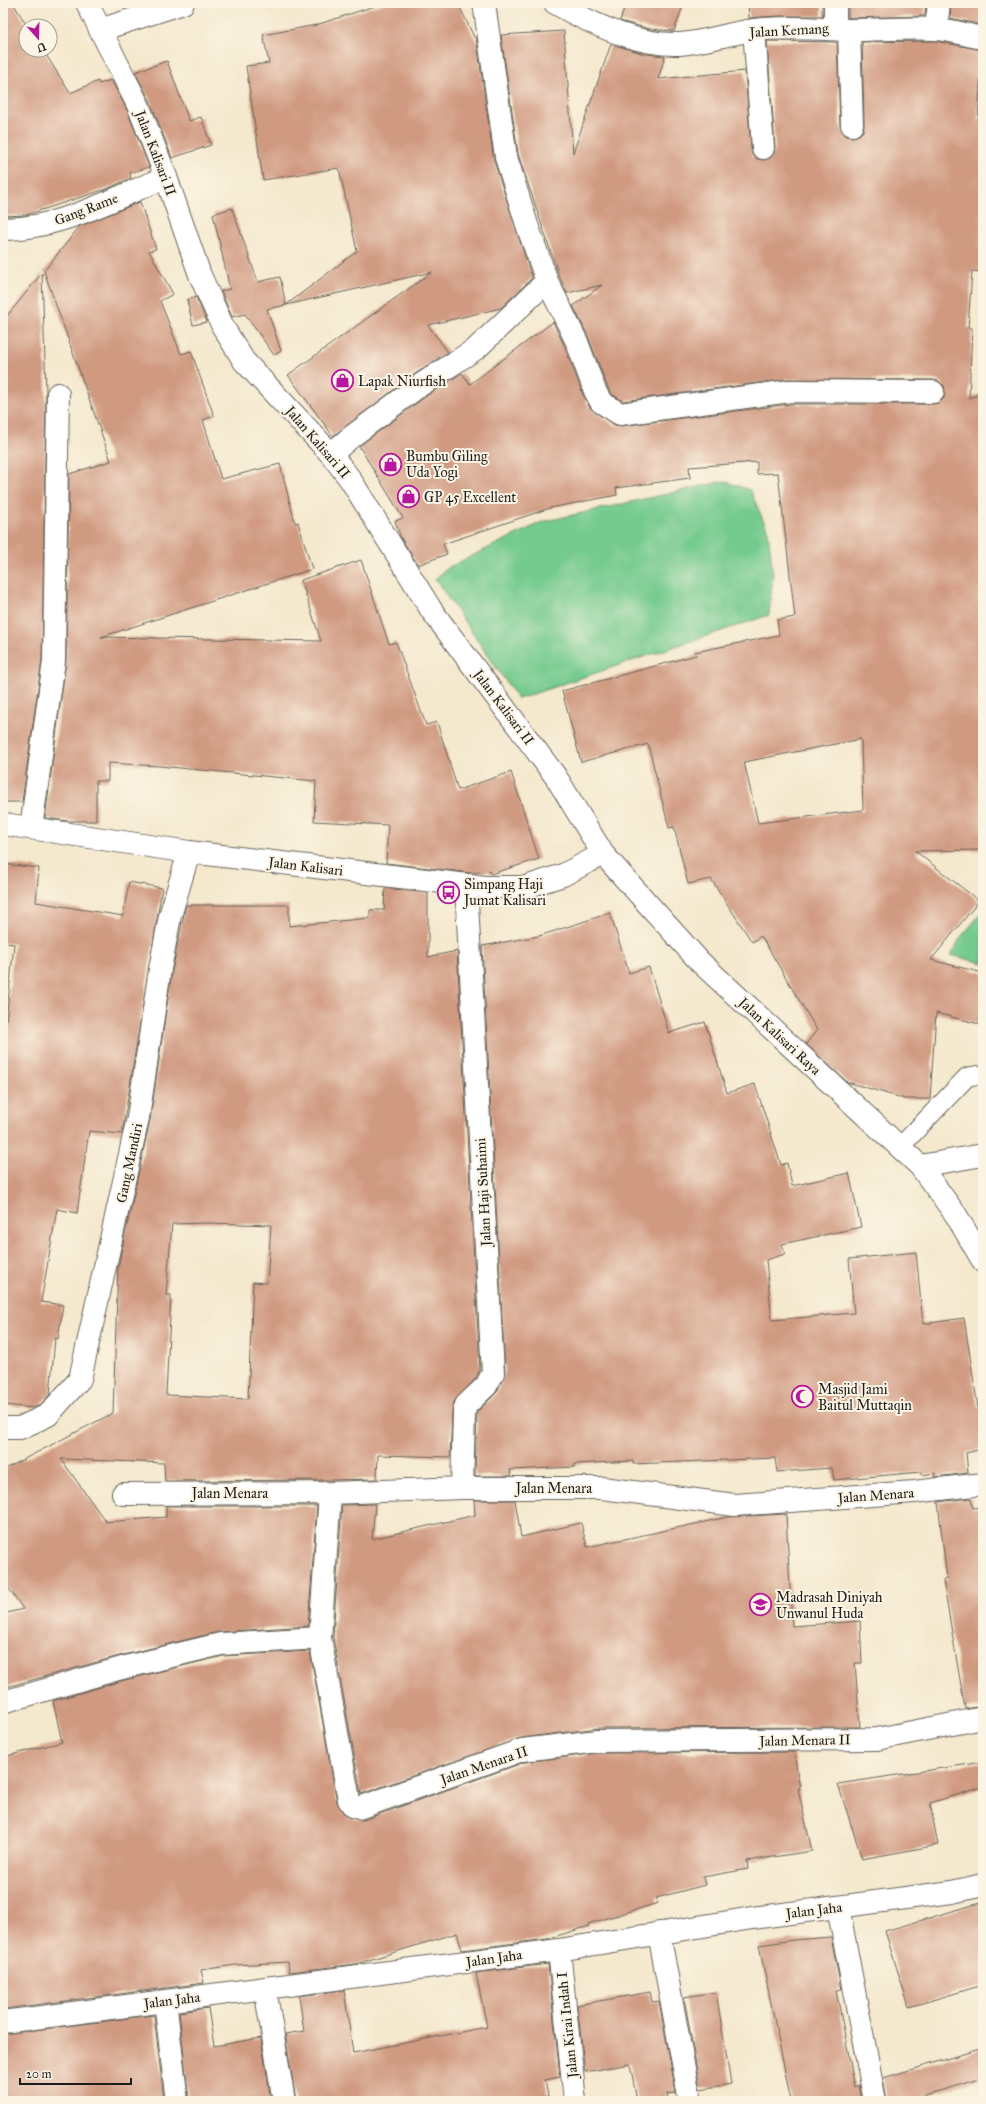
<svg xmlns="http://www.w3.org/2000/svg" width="986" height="2104" font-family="'IM FELL Great Primer',serif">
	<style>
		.green { fill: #75ca8e; stroke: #487355 }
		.building { fill: #d09a81; fill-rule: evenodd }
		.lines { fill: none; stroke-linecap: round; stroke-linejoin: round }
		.lane-casing { stroke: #68635a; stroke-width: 20 }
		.street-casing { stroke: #68635a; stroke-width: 24 }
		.secondary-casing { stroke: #68635a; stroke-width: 24 }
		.lane { stroke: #fff; stroke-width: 18 }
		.street { stroke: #fff; stroke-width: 22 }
		.secondary { stroke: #fff; stroke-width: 22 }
		.labels { text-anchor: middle; stroke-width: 4; stroke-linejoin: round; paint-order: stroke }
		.street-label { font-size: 14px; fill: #1c1c1c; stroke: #fcf5e5 }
		.poi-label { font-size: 14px; fill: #1c1c1c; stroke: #fcf5e5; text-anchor: start }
	</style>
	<rect width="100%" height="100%" fill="#fcf5e5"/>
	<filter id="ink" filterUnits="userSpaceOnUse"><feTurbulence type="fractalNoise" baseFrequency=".025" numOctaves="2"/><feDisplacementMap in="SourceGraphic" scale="8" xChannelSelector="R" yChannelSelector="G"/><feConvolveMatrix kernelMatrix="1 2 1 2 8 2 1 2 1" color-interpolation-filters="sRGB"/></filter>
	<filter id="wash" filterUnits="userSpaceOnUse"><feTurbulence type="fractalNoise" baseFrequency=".012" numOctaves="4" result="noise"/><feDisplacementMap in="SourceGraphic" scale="16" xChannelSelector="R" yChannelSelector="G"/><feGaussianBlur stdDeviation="0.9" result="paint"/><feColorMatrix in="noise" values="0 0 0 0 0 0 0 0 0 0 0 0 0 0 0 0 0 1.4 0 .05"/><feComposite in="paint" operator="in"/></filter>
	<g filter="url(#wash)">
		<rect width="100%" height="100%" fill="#f4e8cd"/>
		<path class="green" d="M724 481 750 490 768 531 773 575 769 615 518 699 435 579 449 567 542 522Z
			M983 911V963L951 955 961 937Z"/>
		<g id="blocks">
			<path class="building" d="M3 3H13L27 26 26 50H43L70 93 98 81 99 84 111 80 127 110 149 167 130 173 131 178 109 188 26 215 3 216Z
				M384 3H458L474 37H476L494 161 532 278 501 308 428 325 448 352 412 376 333 436 288 375 432 272 286 305 357 251 339 168 263 180 246 66 269 63 263 35 316 25Z
				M626 3H684L674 31 650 29 620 21Z
				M748 3H822V16H778L749 18Z
				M848 3H926L925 16 851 18 848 17Z
				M951 3H983V25L950 18Z
				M564 31 573 153 611 44 645 54 665 56 658 79 745 71 751 149 752 155 757 159 764 160 770 158 774 153 775 147 767 41 837 42 840 126 846 136 852 137 859 135 863 131 864 125 862 42 935 41 982 50 978 121 983 119V272L972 271 968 328H972L969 398 983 393V850L915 851 979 901 931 960 983 973V1025L936 1013 930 1099H905L847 1082 806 1044 817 1030 761 936 752 942 711 879 688 884 674 827 669 828 648 744 581 762 562 691 696 655 695 652 779 635 777 620 795 617 778 473 757 474V462L689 467 690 478 616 488 617 495 550 508 443 544 447 554 418 565 401 538 395 521 403 518 359 446 426 396 462 373 470 384 553 322 565 347 583 395 590 408 613 425 621 426 791 404H933L939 403 944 398 945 392 944 386 939 381 933 380 788 379 623 401 610 393 588 336 573 306 602 285 567 293 559 276 518 154 501 35ZM861 739 863 810 758 823 744 762Z
				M167 61 189 121 201 117 211 145 172 158 150 100 135 72Z
				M140 202 156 249 149 251 173 294 160 301 181 354 191 351 214 416 203 420 221 479 280 464 295 523 298 522 312 569 101 637 321 641 301 580 361 560 389 644 396 642 426 725 437 722 458 790 511 772 539 859 491 874 489 871 471 873 386 863 388 825 314 821 316 781 159 766 108 763V781H96V821H68L45 818 66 661 69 474 111 461 44 271 80 226Z
				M232 208 258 282 280 277 286 305 267 309 281 351 274 355 245 314 232 317 221 291 230 289 213 214Z
				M42 273 46 392 42 660 22 802H3V321Z
				M196 297 207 322 193 325 187 300Z
				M3 864 39 868 36 902 123 916 129 882 162 888 122 1134 89 1131 77 1213 57 1209 41 1302 63 1305 58 1339 55 1338 50 1394 40 1405 34 1408 3 1405V1051L14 944 3 943Z
				M385 888 428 893V957L457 951 480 1370 476 1378 454 1402 452 1412 450 1457 378 1455 377 1479 330 1480 165 1481 164 1463 61 1459 106 1522 166 1517V1506H317L308 1626 218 1632 119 1656 3 1688V1614L23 1609 3 1580V1470L113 1413 118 1267 150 1120 172 971 186 905H289V926L370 918V910H384ZM208 1223 271 1225 267 1283 253 1282 248 1399 166 1395 171 1295H166L172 1224Z
				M610 913 629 973 649 967 669 1033 705 1022 727 1093 755 1084 781 1165 787 1163 792 1186 849 1173 861 1227 782 1244 785 1254 766 1260 772 1320 854 1313 849 1259 916 1252 923 1324 964 1318 978 1408 983 1407V1449L966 1453 968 1473 935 1477V1473L922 1475 921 1472 834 1480 832 1468 777 1472 775 1458 633 1464V1461L575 1464V1467L510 1470 511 1476H475L477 1412 497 1392 505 1372 482 946 539 936Z
				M971 1498 973 1508 983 1507V1706L965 1709 943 1580 947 1579 938 1502Z
				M474 1500H515L521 1537 581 1523 587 1547 728 1517 786 1514 792 1626 860 1621 862 1663H855L860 1727 598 1728 521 1738 361 1794 333 1637 342 1505 375 1504 372 1539 475 1515Z
				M310 1651 337 1802 343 1813 349 1818 363 1820 525 1762 599 1753 794 1752 800 1789H798L812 1851 747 1861 748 1869 703 1877 705 1885 656 1898 658 1903 588 1924 589 1926 547 1939 462 1950 457 1933 356 1964 289 1972 288 1962 235 1965 201 1970 204 1983 3 2009V1757L62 1742 53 1701 125 1680 223 1656Z
				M983 1762V1787L930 1803 938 1845 862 1859 838 1784Z
				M983 1902V1985L909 2007 885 1931Z
				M831 1937 841 1989 836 1990 855 2087 859 2085 862 2101H791L759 1945 794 1940Z
				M548 1964 560 2077 545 2080 548 2096 519 2101H296L285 2034 304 2031 299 1996 344 1990 353 2053 487 2027 476 1973Z
				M650 1992 652 2002 659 2001 676 2093 667 2094 668 2101H637L630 2064 585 2072 577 2005Z
				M716 1992 731 2084 700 2089 684 1997Z
				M208 2008 214 2046 261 2038 271 2101H189L179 2012Z
				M154 2015 164 2101H3V2034Z
				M983 2048V2078L905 2101H887L883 2078Z"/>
		</g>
	</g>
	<g filter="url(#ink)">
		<use href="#blocks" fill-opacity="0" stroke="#68635a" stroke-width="1"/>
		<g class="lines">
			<defs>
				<path id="lane" d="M900 1147 967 1077 977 1075 983 1077"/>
				<path id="street" d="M555 3C591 24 637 46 680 44 706 42 729 33 754 30 786 26 819 29 851 30 879 30 908 27 936 29 951 30 967 35 983 38
					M835 28V3
					M936 29 939 3
					M100 30 183 3
					M754 30 763 148
					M849 30 852 125
					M3 229C60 229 115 198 166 177
					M547 281 577 342 595 391 601 402 620 414 790 391 933 392
					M331 454 351 437 419 386 477 348 547 281 527 225 506 157 484 3
					M31 828 54 661 58 394
					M3 1428H20L48 1415 80 1379 138 1118 160 969 170 916 189 852
					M462 1488 464 1412 466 1405 486 1386 493 1373 466 885
					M330 1493 320 1638 349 1800 353 1806 359 1808 522 1750 598 1741 877 1739 983 1718
					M123 1494 330 1493 462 1488H602L735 1505 914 1492 983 1484
					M3 1702 122 1668 221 1644 320 1638
					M838 1907 875 2101
					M659 1933 690 2101
					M559 1950 575 2101
					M265 1989 284 2101
					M165 2001 177 2101
					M3 2022 559 1950 752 1918 952 1892 983 1885"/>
				<path id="secondary" d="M87 3 138 105 166 177 200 275 223 327 244 361 331 454 350 479 432 611 556 777 603 854 700 962 920 1166 983 1155
					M3 824 189 852 485 887H526L563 875 603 854
					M920 1166 956 1215 983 1261"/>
			</defs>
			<use href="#lane" class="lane-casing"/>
			<use href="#street" class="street-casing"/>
			<use href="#secondary" class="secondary-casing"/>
			<use href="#lane" class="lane"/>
			<use href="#street" class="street"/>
			<use href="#secondary" class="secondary"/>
		</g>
	</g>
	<defs>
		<symbol id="shop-ring" viewBox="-11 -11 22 22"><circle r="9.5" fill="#fcf5e5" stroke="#b5179e" stroke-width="1.5"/><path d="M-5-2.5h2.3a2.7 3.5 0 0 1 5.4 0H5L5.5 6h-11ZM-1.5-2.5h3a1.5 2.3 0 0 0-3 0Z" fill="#b5179e"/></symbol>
		<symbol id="bus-ring" viewBox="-11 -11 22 22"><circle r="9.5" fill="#fcf5e5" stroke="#b5179e" stroke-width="1.5"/><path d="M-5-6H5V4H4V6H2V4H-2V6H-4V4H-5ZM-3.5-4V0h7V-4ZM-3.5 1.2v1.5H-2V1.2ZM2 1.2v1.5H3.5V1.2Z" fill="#b5179e"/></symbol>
		<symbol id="mosque-ring" viewBox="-11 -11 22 22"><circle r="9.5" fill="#fcf5e5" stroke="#b5179e" stroke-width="1.5"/><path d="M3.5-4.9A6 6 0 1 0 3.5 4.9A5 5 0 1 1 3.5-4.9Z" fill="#b5179e"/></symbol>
		<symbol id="school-ring" viewBox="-11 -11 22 22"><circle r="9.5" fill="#fcf5e5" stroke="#b5179e" stroke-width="1.5"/><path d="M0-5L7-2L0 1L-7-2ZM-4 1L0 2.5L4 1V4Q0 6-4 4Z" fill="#b5179e"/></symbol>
	</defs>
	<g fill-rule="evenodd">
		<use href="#shop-ring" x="330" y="368" width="25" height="25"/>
		<use href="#shop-ring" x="378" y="452" width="25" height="25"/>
		<use href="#shop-ring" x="396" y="484" width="25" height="25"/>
		<use href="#bus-ring" x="436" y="880" width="25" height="25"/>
		<use href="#mosque-ring" x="790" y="1384" width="25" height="25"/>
		<use href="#school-ring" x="748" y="1592" width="25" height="25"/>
	</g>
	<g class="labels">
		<g class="street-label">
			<text transform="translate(789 30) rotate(-3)" y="5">Jalan Kemang</text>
			<text transform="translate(156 153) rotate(69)" y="5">Jalan Kalisari II</text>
			<text transform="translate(86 209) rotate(-21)" y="5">Gang Rame</text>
			<text transform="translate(318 442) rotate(49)" y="5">Jalan Kalisari II</text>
			<text transform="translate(504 707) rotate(53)" y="5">Jalan Kalisari II</text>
			<text transform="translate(306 866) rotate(7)" y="5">Jalan Kalisari</text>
			<text transform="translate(780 1036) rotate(43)" y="5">Jalan Kalisari Raya</text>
			<text transform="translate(129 1163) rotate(-78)" y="5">Gang Mandiri</text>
			<text transform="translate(483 1192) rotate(-93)" y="5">Jalan Haji Suhaimi</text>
			<text x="554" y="1493">Jalan Menara</text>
			<text x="230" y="1498">Jalan Menara</text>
			<text transform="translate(876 1495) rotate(-4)" y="5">Jalan Menara</text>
			<text transform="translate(805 1740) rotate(-1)" y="5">Jalan Menara II</text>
			<text transform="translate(484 1765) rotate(-19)" y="5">Jalan Menara II</text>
			<text transform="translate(814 1910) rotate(-7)" y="5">Jalan Jaha</text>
			<text transform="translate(494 1958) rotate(-8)" y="5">Jalan Jaha</text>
			<text transform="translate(172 2000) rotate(-7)" y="5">Jalan Jaha</text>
			<text transform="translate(567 2025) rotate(-96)" y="5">Jalan Kirai Indah I</text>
		</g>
		<g class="poi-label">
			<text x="358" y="386">Lapak Niurfish</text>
			<text x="406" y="461">Bumbu Giling<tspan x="406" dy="16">Uda Yogi</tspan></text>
			<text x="424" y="502">GP 45 Excellent</text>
			<text x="464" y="889">Simpang Haji<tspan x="464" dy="16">Jumat Kalisari</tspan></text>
			<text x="818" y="1394">Masjid Jami<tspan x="818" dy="16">Baitul Muttaqin</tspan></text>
			<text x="776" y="1602">Madrasah Diniyah<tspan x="776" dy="16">Unwanul Huda</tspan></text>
		</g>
	</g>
	<rect width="986" height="2104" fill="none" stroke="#fcf5e5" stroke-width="16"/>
	<g transform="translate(38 38) rotate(160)"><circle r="19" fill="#fcf5e5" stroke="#a29e95"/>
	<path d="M0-3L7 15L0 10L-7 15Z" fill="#b5179e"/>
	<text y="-6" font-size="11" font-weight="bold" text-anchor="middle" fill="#1c1c1c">U</text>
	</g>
	<path d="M20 2078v6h111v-6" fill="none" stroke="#1c1c1c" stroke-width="2"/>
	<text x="26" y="2078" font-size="12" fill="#1c1c1c" stroke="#fcf5e5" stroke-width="3" paint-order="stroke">20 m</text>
</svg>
